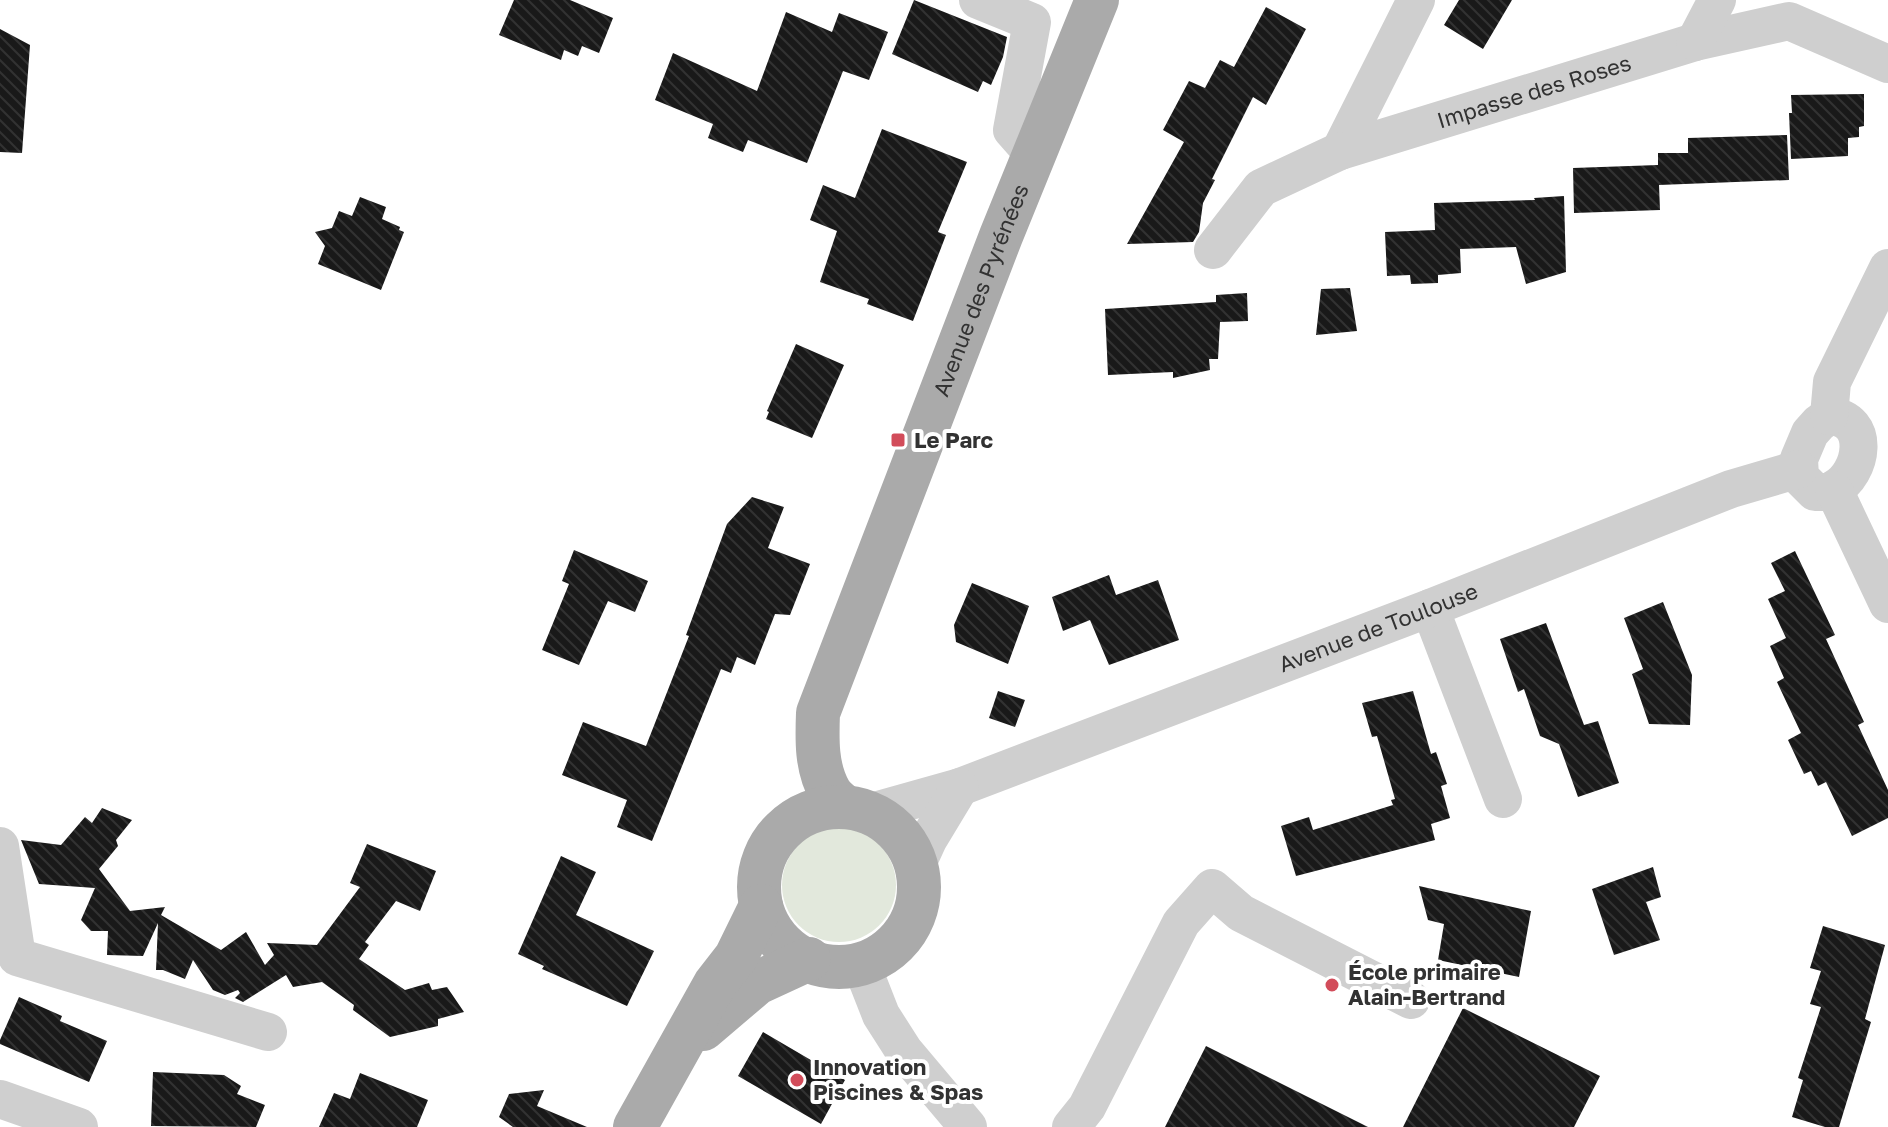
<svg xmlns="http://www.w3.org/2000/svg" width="1888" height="1127" font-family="'Golos Text',sans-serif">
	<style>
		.grass { fill: #e2e8dc }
		.building { fill: url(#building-back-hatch) }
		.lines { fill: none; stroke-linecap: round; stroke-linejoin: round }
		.minor { stroke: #cfcfcf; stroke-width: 38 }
		.major { stroke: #aaa; stroke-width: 44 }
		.poi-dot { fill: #d24c5a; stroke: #fff; stroke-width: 3 }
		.labels { text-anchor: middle; stroke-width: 8; stroke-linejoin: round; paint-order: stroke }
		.street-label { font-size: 22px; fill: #323232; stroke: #fff }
		.poi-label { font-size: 22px; font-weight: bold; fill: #323232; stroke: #fff; text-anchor: start }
	</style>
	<defs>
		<pattern id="building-back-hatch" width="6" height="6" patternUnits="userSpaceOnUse" patternTransform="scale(2)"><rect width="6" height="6" fill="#191919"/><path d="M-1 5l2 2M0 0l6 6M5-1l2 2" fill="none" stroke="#323232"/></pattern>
	</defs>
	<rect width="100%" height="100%" fill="#fff"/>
	<path class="grass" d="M782 885a57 57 0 1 1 114 0a57 57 0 1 1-114 0Z"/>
	<path class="building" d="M514 0H570L613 18 599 53 582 46 578 56 564 50 561 60 499 35Z
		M914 0 1007 37 1003 57 991 85 983 81 978 92 892 54Z
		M1459 0H1512L1483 49 1444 25Z
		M1266 7 1306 29 1266 105 1253 97 1212 179 1215 180 1203 203 1199 232 1193 242 1127 244 1184 142 1163 130 1189 81 1205 88 1220 60 1234 67Z
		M786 12 832 32 839 13 888 32 869 80 843 71 807 163 748 140 743 152 708 138 713 124 655 100 673 53 757 91Z
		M0 29 30 45 22 153 0 152Z
		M1864 94V126L1859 127V137L1848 138V156L1791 159 1789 113H1792L1791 95Z
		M882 129 967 162 938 232 946 235 913 321 867 304 869 299 820 282 837 231 810 220 823 185 855 198Z
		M1787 135 1789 180 1659 185 1660 210 1574 213 1573 168 1658 165V172V153H1688V138Z
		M1564 196 1566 272 1526 284 1516 247 1460 249 1461 273 1438 275V283L1411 284 1410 275 1387 276 1385 232 1435 230 1434 203 1535 200 1534 198Z
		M360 197 386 207 382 219 400 227 399 230 404 232 381 290 318 264 325 246 315 232 332 228 339 211 352 216Z
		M1350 288 1357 331 1316 335 1321 289Z
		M1247 293 1248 321 1220 322 1218 359H1209L1210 370 1173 378V372L1108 375 1105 309 1216 302V295Z
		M796 344 844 365 812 438 766 419 769 412 767 411Z
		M752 497 784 507 768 548 810 564 790 615 775 614 755 665 737 657 731 673 721 669 652 841 617 827 627 800 562 775 583 722 646 746 689 636 686 635 727 524Z
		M574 550 648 581 635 612 608 601 579 665 542 650 569 584 562 581Z
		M1795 551 1835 635 1826 639 1864 722 1858 725 1888 790V818L1852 836 1826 782 1818 786 1811 771 1804 774 1788 740 1801 733 1777 682 1784 678 1770 646 1786 638 1768 599 1785 591 1771 563Z
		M1109 575 1116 595 1158 580 1179 640 1109 665 1090 620 1063 631 1052 597Z
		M972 583 1029 606 1008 664 956 642 954 625Z
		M1663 602 1692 675 1690 725 1649 724 1632 674 1643 669 1624 618Z
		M1546 623 1584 725 1598 721 1619 783 1578 797 1559 744 1540 736 1524 689 1518 692 1500 639Z
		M998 691 1025 700 1015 727 989 718Z
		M1413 691 1431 754 1436 752 1447 784 1441 786 1450 818 1431 824 1435 840 1296 876 1281 826 1309 817 1313 830 1393 805 1391 800 1395 799 1377 736 1372 737 1362 703Z
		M102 808 132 820 116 840 118 846 99 869 130 911 165 907 161 915 221 950 246 932 265 965 274 955 267 943 317 945 360 887 350 883 367 844 436 871 420 911 396 901 365 942 369 945 359 959 405 990 429 983 432 990 447 987 464 1012 438 1019V1026L390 1037 353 1010 354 1005 322 982 293 987 286 975 243 1002 235 998 240 993 238 990 225 995 213 990 193 960 185 979 163 970H156L158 923 143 956 107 955 108 931H91L81 920 95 888 39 884 21 840 61 845 85 817 92 823Z
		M561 856 596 872 576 915 654 951 627 1006 542 969 544 966 518 954Z
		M1653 867 1661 897 1646 902 1660 940 1614 955 1592 889Z
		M1419 886 1531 911 1519 977 1438 960 1444 924 1428 920Z
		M1823 926 1885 945 1865 1019 1871 1022 1839 1127H1825L1792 1117 1803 1080 1798 1078 1821 1007 1810 1004 1821 971 1810 968Z
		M19 997 62 1016 60 1021 107 1041 89 1082 0 1044V1040Z
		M1463 1008 1600 1076 1574 1127H1403Z
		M763 1032 845 1080 821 1124 738 1076Z
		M1206 1046 1368 1127H1165Z
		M153 1072 224 1075 241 1086 237 1094 265 1105 256 1127 151 1126Z
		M360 1073 428 1100 417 1127H319L334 1093 350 1099Z
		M544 1090 537 1106 587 1127H513L499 1117 509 1094Z"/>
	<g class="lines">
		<g class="minor">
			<path d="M978 0 1032 22 1012 130 1034 155"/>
			<path id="s1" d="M1416 0 1340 151 1695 42 1789 21 1888 64"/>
			<path d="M1695 42 1717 0"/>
			<path d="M1213 250 1261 188 1340 151"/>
			<path d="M1829 416C1872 418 1863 474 1834 489 1828 493 1821 492 1815 492L1800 477 1799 459 1810 433 1819 423Z"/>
			<path d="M1829 416 1832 382 1888 268"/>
			<path d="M1834 490 1888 604"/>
			<path d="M1430 608 1503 799"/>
			<path id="s2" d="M871 812 960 787 1430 608 1731 489 1799 469"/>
			<path d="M0 846 17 957 268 1032"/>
			<path d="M917 864 928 840 960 787"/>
			<path d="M861 964 881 1015 904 1051 968 1127"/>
			<path d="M0 1099 79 1127"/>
			<path d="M1071 1127 1087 1107 1181 923 1212 888 1241 913 1411 1000"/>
		</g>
		<g class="major">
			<path id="s3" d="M844 806C839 802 833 797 830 792 816 768 817 739 818 713L1001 236 1097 0"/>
			<circle cx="839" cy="887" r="80"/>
			<path d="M703 1029 757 983 809 959"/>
			<path d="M635 1127 715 984 736 957 761 906"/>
		</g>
	</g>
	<g class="poi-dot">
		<rect x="890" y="432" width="16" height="16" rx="4"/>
		<circle cx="1332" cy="985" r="8"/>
		<circle cx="797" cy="1080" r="8"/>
	</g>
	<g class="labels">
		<g class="street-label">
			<text dy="8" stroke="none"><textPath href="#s1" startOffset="372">Impasse des Roses</textPath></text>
			<text dy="8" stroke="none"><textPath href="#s3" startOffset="554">Avenue des Pyrénées</textPath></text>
			<text dy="8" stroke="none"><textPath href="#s2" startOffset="540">Avenue de Toulouse</textPath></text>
		</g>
		<g class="poi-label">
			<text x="914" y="448">Le Parc</text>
			<text x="1348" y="980">École primaire<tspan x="1348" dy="25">Alain-Bertrand</tspan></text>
			<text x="813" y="1075">Innovation<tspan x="813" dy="25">Piscines &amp; Spas</tspan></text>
		</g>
	</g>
</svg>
